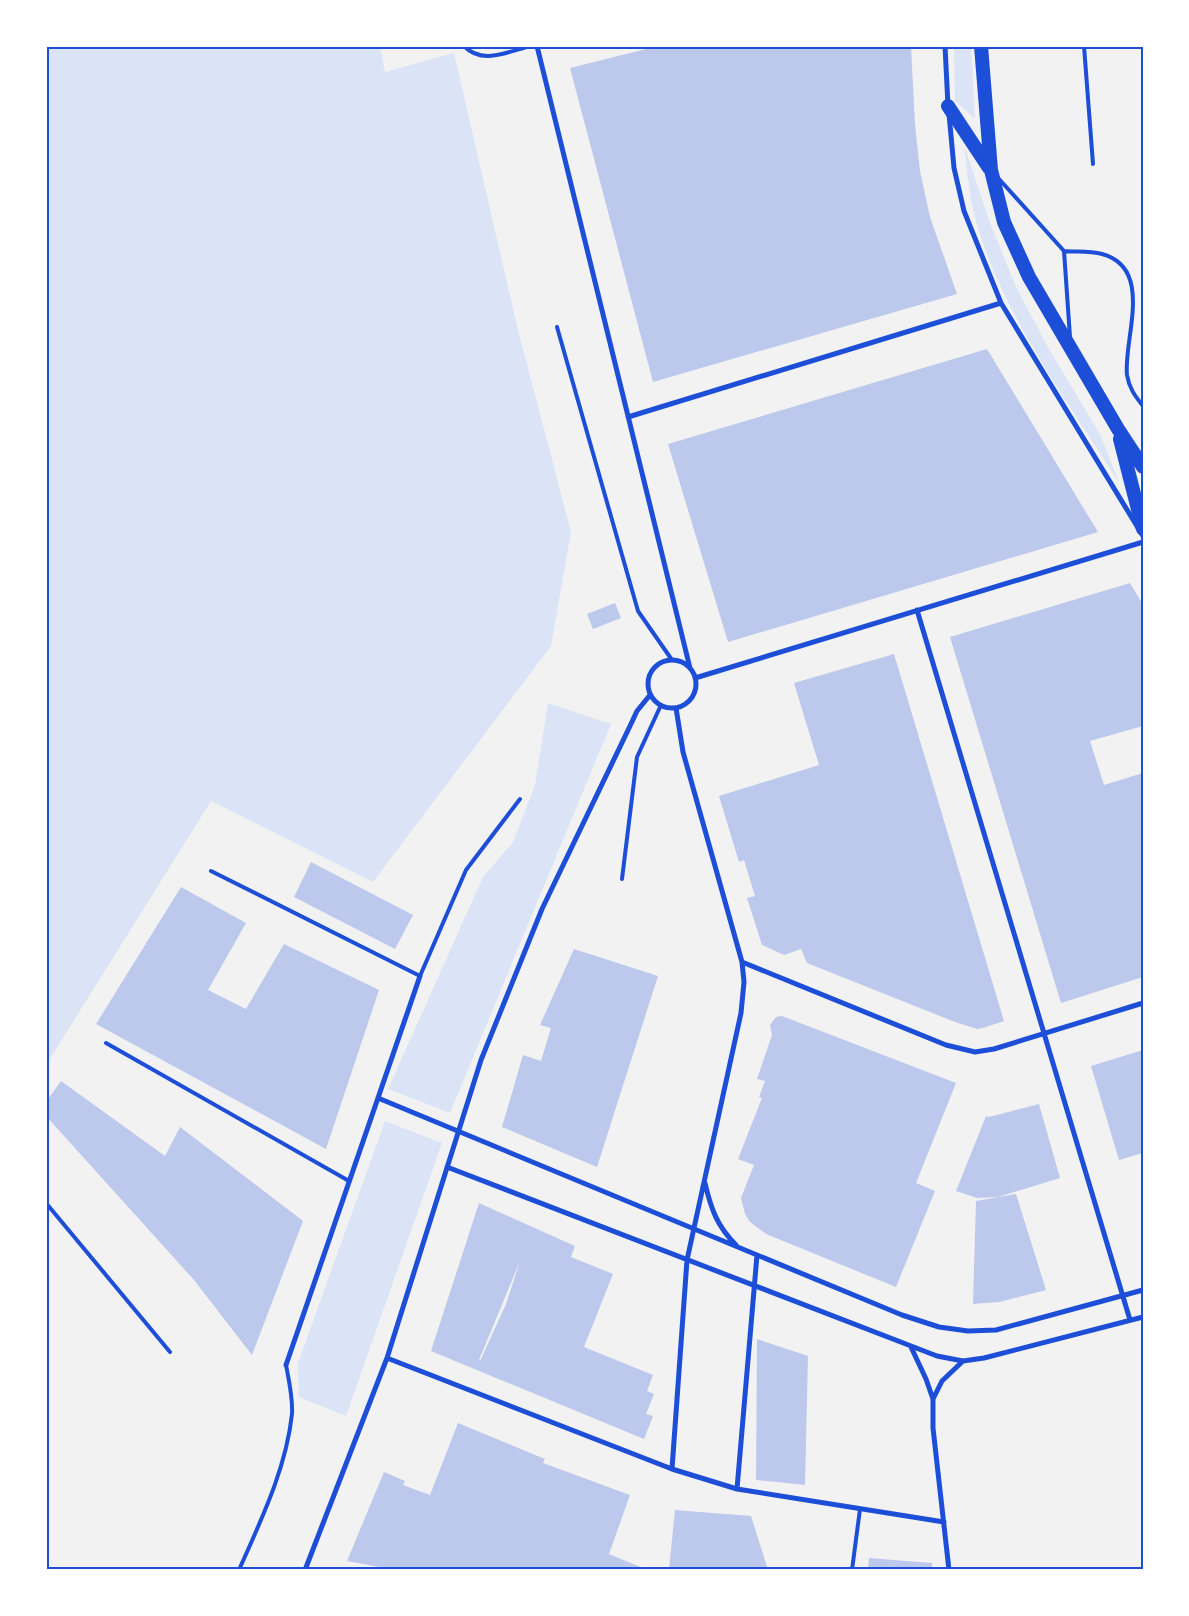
<svg xmlns="http://www.w3.org/2000/svg" width="1189" height="1616" font-family="Overpass,sans-serif">
	<style>
		.green { fill: #dbe4f7 }
		.building { fill: #bdc9ec; fill-rule: evenodd }
		.lines { fill: none; stroke-linecap: round; stroke-linejoin: round }
		.service { stroke: #1d4ed8; stroke-width: 4 }
		.minor { stroke: #1d4ed8; stroke-width: 5 }
		.trunk { stroke: #1d4ed8; stroke-width: 14 }
		.neatline { fill: none; stroke: #1d4ed8; stroke-width: 2 }
	</style>
	<rect width="100%" height="100%" fill="#f2f2f2"/>
	<path class="green" d="M46 46H380L385 72 454 53 518 330 571 532 551 646 373 882 211 801 46 1065Z
		M954 46H971L975 119 955 101Z
		M964 145 989 220 1016 287 1049 349 1101 436 1119 483C1067 400 995 304 973 209 968 188 967 166 964 145Z
		M548 703 611 724 450 1113 388 1089 483 877 513 842 535 785Z
		M385 1121 442 1143 346 1416 299 1397 298 1363Z"/>
	<path class="building" d="M658 46H911L915 125 920 171 930 217 957 294 653 382 570 68Z
		M987 349 1098 532 728 642 668 444Z
		M1130 583 1143 605V726L1090 741 1104 785 1143 773V977L1061 1003 950 637Z
		M615 603 621 618 593 629 587 614Z
		M894 654 1004 1021 983 1028 977 1029 955 1022 807 963 801 949 784 955 762 945 747 898 755 896 744 860 739 862 719 796 819 765 794 683Z
		M311 862 413 915 395 949 294 897Z
		M181 887 246 923 208 990 246 1009 284 944 379 990 326 1149 96 1024Z
		M574 949 658 976 597 1167 502 1127 523 1055 541 1061 551 1028 540 1025Z
		M782 1016 956 1083 916 1183 935 1191 896 1287 766 1234 750 1222 745 1214 741 1198 754 1165 738 1159 762 1098 759 1097 765 1081 757 1079 772 1035 770 1025 776 1017Z
		M1143 1050V1153L1119 1160 1091 1066Z
		M61 1081 165 1156 180 1127 303 1221 252 1355 194 1280 46 1116V1102Z
		M1039 1104 1060 1178 998 1197 977 1198 956 1191 986 1116 989 1117Z
		M1016 1194 1046 1290 999 1302 973 1304 976 1201Z
		M479 1203 575 1246 571 1257 613 1274 584 1347 653 1375 647 1391 654 1394 646 1414 653 1416 644 1439 431 1351ZM520 1261 506 1304 480 1361 479 1360Z
		M757 1339 808 1356 805 1485 756 1480Z
		M458 1423 545 1459 543 1463 630 1495 609 1554 648 1570H395L347 1561 384 1472 405 1481 403 1485 430 1495Z
		M675 1510 751 1516 768 1570H669Z
		M869 1558 932 1563V1570H868Z"/>
	<g class="lines">
		<path class="service" d="M464 46C482 65 507 52 530 46
			M1084 46 1093 164
			M999 179 1064 251 1070 337
			M1064 251C1076 252 1090 251 1102 254 1155 268 1123 340 1127 375 1129 388 1135 396 1143 406
			M557 327 638 611 672 660
			M211 871 420 976 466 870 520 799
			M622 879 637 757 661 705
			M106 1043 349 1181
			M46 1203 170 1352
			M239 1570C261 1520 286 1469 292 1414 293 1398 289 1381 286 1365
			M852 1570 860 1509"/>
		<path class="minor" d="M537 46 690 668
			M945 46 948 106
			M949 114 954 168 964 211 1001 303 1143 536
			M628 417 1001 303
			M917 610 1130 1320
			M648 684a24 24 0 1 1 48 0a24 24 0 1 1-48 0Z
			M695 678 1143 542
			M742 962 946 1045 975 1052 994 1049 1143 1003
			M378 1098 902 1315 939 1327 968 1331 996 1330 1143 1290
			M447 1167 937 1356 963 1361 984 1358 1143 1317
			M705 1183C711 1209 717 1226 736 1245
			M911 1347 926 1379 933 1399V1428L949 1570
			M387 1358 672 1469 737 1489 944 1522
			M286 1365 420 976
			M933 1399 942 1381 963 1361
			M672 1469 687 1260 741 1013 744 982 742 962 683 752 676 708
			M737 1489 757 1255
			M305 1570 387 1358 481 1060 542 909 630 726 637 711 650 695"/>
		<path class="trunk" d="M981 46 991 170 1004 222 1029 277 1118 429 1143 467
			M948 106 989 168
			M1120 439 1143 529"/>
	</g>
	<rect width="1189" height="1616" fill="none" stroke="#ffffff" stroke-width="95"/>
	<rect x="48" y="48" width="1094" height="1520" class="neatline"/>
</svg>
